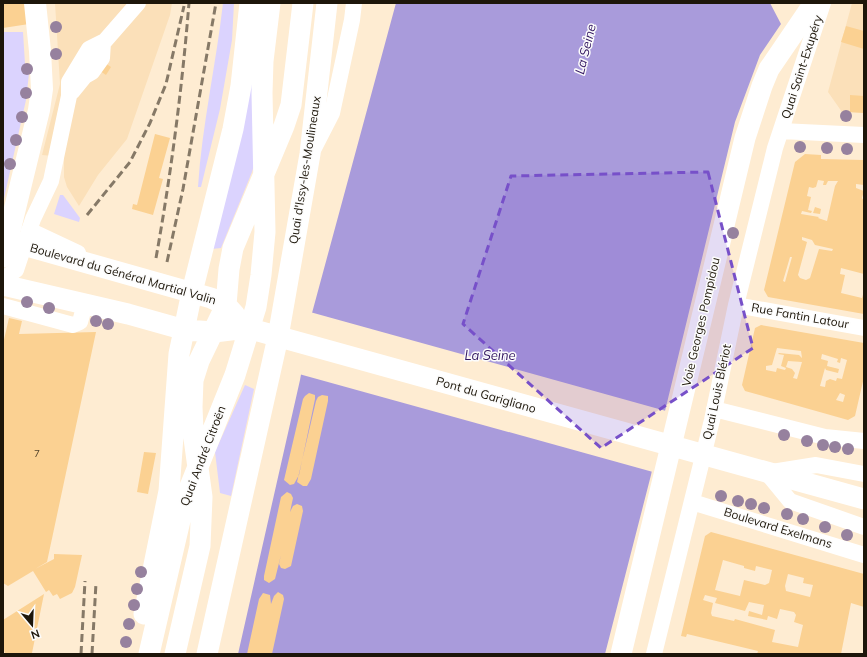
<svg xmlns="http://www.w3.org/2000/svg" width="867" height="657" font-family="Mulish,sans-serif">
	<style>
		.built { fill: #fbe0b9 }
		.green { fill: #dbd3fe }
		.water { fill: #a99bdb }
		.pier { fill: #feecd2 }
		.building { fill: #fbd192; fill-rule: evenodd }
		.lines { fill: none; stroke-linecap: round; stroke-linejoin: round }
		.minor { stroke: #fff; stroke-width: 16 }
		.major { stroke: #fff; stroke-width: 21 }
		.highway { stroke: #fff; stroke-width: 22 }
		.rail { stroke: #867967; stroke-width: 3; stroke-dasharray: 8 4; stroke-linecap: butt }
		.tree { fill: #96819e }
		.marked { fill: #7750c9; fill-opacity: 0.2; stroke: #7750c9; stroke-width: 3; stroke-dasharray: 8 5; stroke-linejoin: round }
		.labels { text-anchor: middle; stroke-width: 3; stroke-linejoin: round; paint-order: stroke }
		.number-label { font-size: 10px; fill: #54452c }
		.street-label { font-size: 12px; fill: #1d160a; stroke: #fcfcfc }
		.water-label { font-size: 13px; font-style: italic; fill: #321661; stroke: #fcfcfc }
	</style>
	<rect width="100%" height="100%" fill="#feecd2"/>
	<path class="built" d="M55 3H172L170 15 127 139 98 175 79 206 67 187 64 177V157L42 155 60 84Z
		M852 3H864V113L842 112 828 92Z"/>
	<path class="green" d="M223 3H234L232 40 220 109 201 187H198C202 125 216 65 223 3Z
		M3 32H23L25 64 30 65 26 100 3 203Z
		M249 80 257 83 258 152 252 172 221 248 212 249Z
		M60 195H63L80 218 79 222 54 214Z
		M245 385 254 389 231 496 220 493 215 452Z"/>
	<path class="water" d="M396 3H770L781 24 760 55 735 122 665 411 651 475 605 654H238L300 380 312 313Z"/>
	<path class="pier" d="M310 312 666 411 653 472 299 374Z"/>
	<path class="building" d="M3 3H25L29 24 3 28Z
		M846 26 864 31V49L841 42Z
		M105 63 111 67 106 75 100 71Z
		M850 95 864 96V113L850 112Z
		M155 134 170 138 159 178 163 179 153 215 132 209 133 204 137 205Z
		M805 154 821 155V159L864 160V185L856 184V188L864 191 862 198 864 201V274L841 268 840 274 845 275 841 293 862 298 864 291V314L768 297 764 290 795 162ZM818 180 824 181 823 185H826L828 181H838L835 186 827 221 818 218 819 217 801 214 802 211 811 213 812 211 808 210 811 197 807 196 809 187 813 188 816 187ZM802 237 812 240 815 245 833 249 832 251 819 249 810 278 806 280 800 278 798 275 807 242 802 240ZM790 257H792L785 282 783 281Z
		M815 207 821 209 820 214 813 213Z
		M9 318 22 321 19 334 96 332 47 562 35 569 54 559V554L82 555 75 587 72 593 60 599 57 594 53 596 49 590 46 592 33 571 8 586 3 583V344Z
		M761 325 864 343V377L855 416 848 420 745 391 742 385 755 328ZM777 348 801 351 802 358 799 355 779 353 778 354 784 355 781 366 786 368 785 370 777 368 776 372 766 370V366L772 365ZM822 354 838 359 837 362 840 363 841 358 847 360 842 379 837 378 836 381 830 379 826 381 825 387 820 386 825 368 826 370 838 373 839 369 827 366 828 361 821 359ZM788 361 802 362 797 379 793 378 795 373 792 369 786 367ZM840 393 845 395 843 402 836 400Z
		M309 393 315 395V399L299 475 294 484 290 485 284 480 303 399 305 396Z
		M322 395 328 396V401L311 479 307 486H303L297 482 316 401 318 397Z
		M144 452 156 453 148 494 137 492Z
		M287 492 291 494 293 498 290 512 293 506 297 504 302 506 303 511 291 566 285 569 281 568 279 564 281 555 275 579 269 583 264 580V576L281 497Z
		M711 532 864 574V607L851 603 841 654H757L758 651 687 634 686 637 681 636 705 536ZM723 560 744 566V568L755 571 756 566 772 570 769 583 765 585 744 580 740 596 715 590ZM788 574 804 578 803 583 813 585 810 597 786 591 785 586ZM705 595 717 598 715 603 745 611 749 602 764 605 762 615 749 611 748 616 767 620 768 616 777 619 780 609 794 612 796 615 794 622 803 625 798 647 772 642 775 630 735 619 734 621 712 616 711 613 713 603 703 600Z
		M278 592 283 595 284 599 272 654H247L259 599 263 593 270 595 271 604 274 596Z
		M44 594 32 653 35 654H5L3 645V620Z"/>
	<g class="lines">
		<path class="minor" d="M97 50 138 3
			M72 92 85 76 92 72 102 58 103 42
			M781 131 864 135
			M314 148 332 113 352 20 354 3
			M29 230 78 253
			M3 279 16 270 33 219 51 181 69 96V82L89 49 103 42
			M736 305 864 328
			M3 306 73 325 80 322 85 304
			M714 409 825 437 864 441
			M772 472 816 465 864 474
			M767 473 790 501 864 527
			M692 502 864 555
			M654 654 712 420 736 305 775 148 823 3"/>
		<path class="major" d="M3 236 23 245 211 298 226 305 235 315
			M3 257 8 237
			M3 285 128 314 185 330 214 332 247 328 864 499
			M144 614 169 491 179 354 192 292 233 129 241 86 250 3
			M149 654 185 499 235 375 256 307 261 275 265 232 262 93 263 61 270 3
			M175 654 200 546 202 497 193 431 192 407 193 380 199 361 226 305 229 269 233 248 284 126 291 105 303 3
			M207 654 278 337 310 154 327 3
			M621 654 745 138 762 86 769 69 814 3"/>
		<path class="highway" d="M8 237 39 110 42 89 40 51 35 3"/>
		<path class="rail" d="M87 215 130 162 150 123 166 84 184 6
			M156 258C171 174 182 89 189 3
			M167 262 183 189 216 3
			M81 654 85 581
			M92 654 96 583"/>
	</g>
	<g class="tree">
		<circle cx="56" cy="27" r="6"/>
		<circle cx="56" cy="54" r="6"/>
		<circle cx="27" cy="69" r="6"/>
		<circle cx="26" cy="93" r="6"/>
		<circle cx="846" cy="116" r="6"/>
		<circle cx="22" cy="117" r="6"/>
		<circle cx="16" cy="140" r="6"/>
		<circle cx="800" cy="147" r="6"/>
		<circle cx="827" cy="148" r="6"/>
		<circle cx="847" cy="149" r="6"/>
		<circle cx="10" cy="164" r="6"/>
		<circle cx="733" cy="233" r="6"/>
		<circle cx="27" cy="302" r="6"/>
		<circle cx="49" cy="308" r="6"/>
		<circle cx="96" cy="321" r="6"/>
		<circle cx="108" cy="324" r="6"/>
		<circle cx="784" cy="435" r="6"/>
		<circle cx="807" cy="441" r="6"/>
		<circle cx="823" cy="445" r="6"/>
		<circle cx="835" cy="447" r="6"/>
		<circle cx="848" cy="449" r="6"/>
		<circle cx="721" cy="496" r="6"/>
		<circle cx="738" cy="501" r="6"/>
		<circle cx="751" cy="504" r="6"/>
		<circle cx="764" cy="508" r="6"/>
		<circle cx="787" cy="514" r="6"/>
		<circle cx="803" cy="519" r="6"/>
		<circle cx="825" cy="527" r="6"/>
		<circle cx="847" cy="535" r="6"/>
		<circle cx="141" cy="572" r="6"/>
		<circle cx="137" cy="589" r="6"/>
		<circle cx="134" cy="605" r="6"/>
		<circle cx="129" cy="624" r="6"/>
		<circle cx="126" cy="642" r="6"/>
	</g>
	<path class="marked" d="M708 172 753 348 601 448 463 324 511 176Z"/>
	<g class="labels">
		<g class="number-label">
			<text x="37" y="457">7</text>
		</g>
		<g class="street-label">
			<text transform="translate(802 67) rotate(-72)" y="4">Quai Saint-Exupéry</text>
			<text transform="translate(305 170) rotate(-81)" y="4">Quai d'Issy-les-Moulineaux</text>
			<text transform="translate(123 274) rotate(16)" y="4">Boulevard du Général Martial Valin</text>
			<text transform="translate(800 316) rotate(10)" y="4">Rue Fantin Latour</text>
			<text transform="translate(701 322) rotate(-77)" y="4">Voie Georges Pompidou</text>
			<text transform="translate(717 392) rotate(-78)" y="4">Quai Louis Blériot</text>
			<text transform="translate(486 395) rotate(16)" y="4">Pont du Garigliano</text>
			<text transform="translate(203 456) rotate(-69)" y="4">Quai André Citroën</text>
			<text transform="translate(778 528) rotate(17)" y="4">Boulevard Exelmans</text>
		</g>
		<g class="water-label">
			<text transform="translate(585 49) rotate(-76)" y="5">La Seine</text>
			<text x="490" y="360">La Seine</text>
		</g>
	</g>
	<rect width="867" height="657" fill="none" stroke="#1d160a" stroke-width="8"/>
	<g transform="translate(32 625) rotate(161)" stroke="#fcfcfc" stroke-width="3" paint-order="stroke">
	<path d="M0-3L7 15L0 10L-7 15Z" fill="#1d160a"/>
	<text y="-6" font-size="11" font-weight="bold" text-anchor="middle" fill="#1d160a">N</text>
	</g>
</svg>
